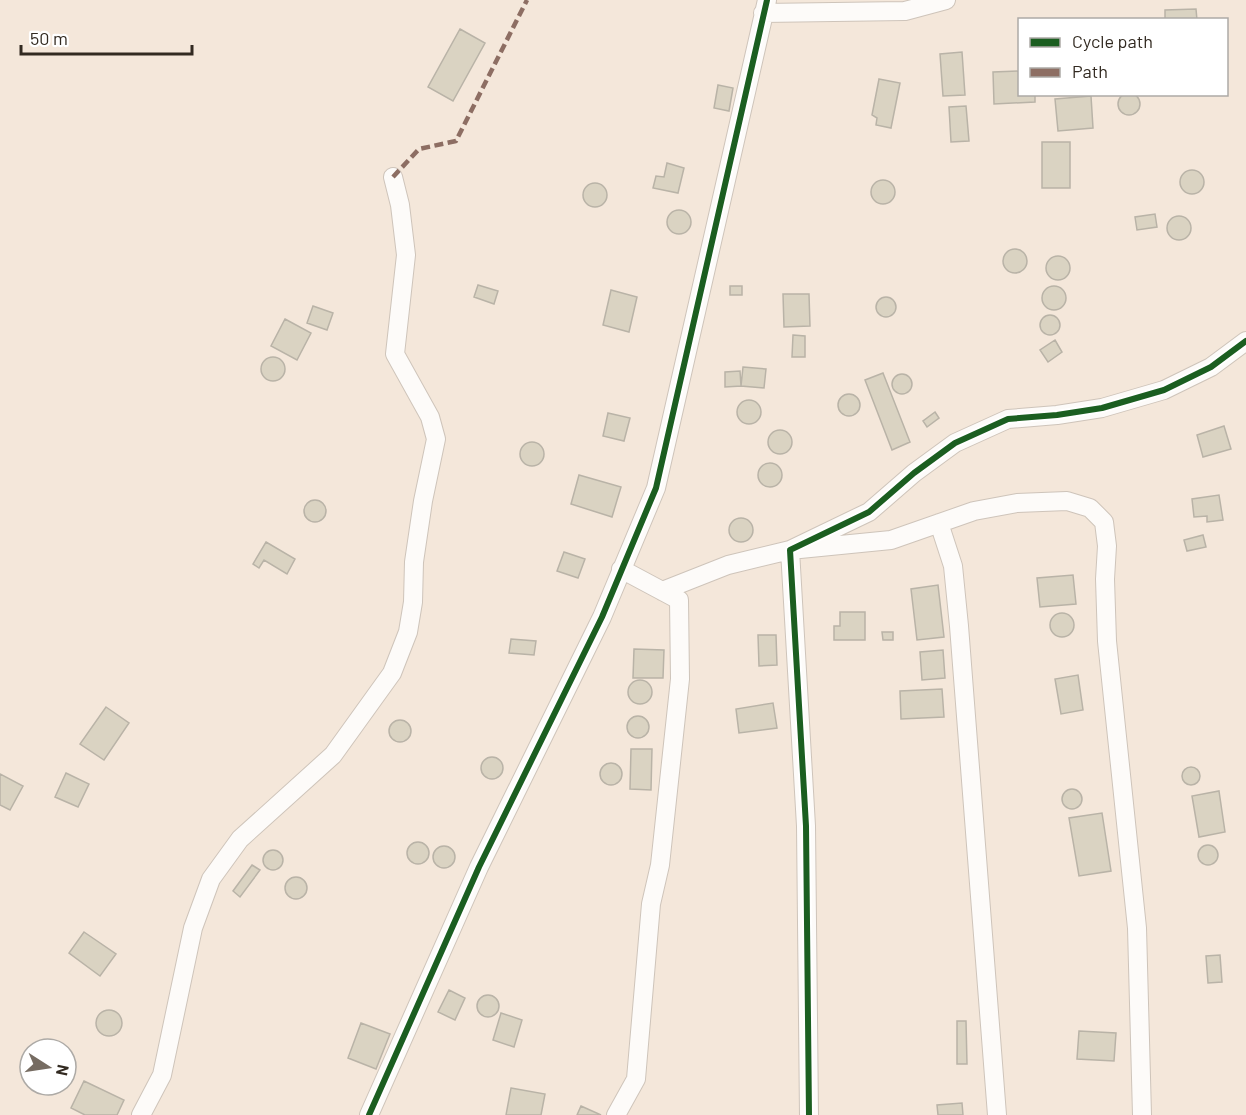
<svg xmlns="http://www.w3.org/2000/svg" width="1246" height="1115" font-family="Barlow,sans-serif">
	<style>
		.building { fill: #dad3c2; stroke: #b9b3a7; stroke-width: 1.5 }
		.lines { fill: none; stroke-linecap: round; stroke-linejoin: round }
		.minor-casing { stroke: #cec4ba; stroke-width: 20 }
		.minor { stroke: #fdfbf9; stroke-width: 18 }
		.quiet { stroke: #8d6e63; stroke-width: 4.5; stroke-dasharray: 9 4.5; stroke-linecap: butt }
		.cycleway-casing { stroke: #fff; stroke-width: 10 }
		.cycleway { stroke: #1b5e20; stroke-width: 6 }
	</style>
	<rect width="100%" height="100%" fill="#f4e7da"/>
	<path class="building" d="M1196 9 1197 20H1165V10Z
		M460 29 485 43 453 101 428 87Z
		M962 52 965 95 943 96 940 54Z
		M1020 71V94H1035V102L994 104 993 72Z
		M879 79 900 83 891 128 876 125 877 118 872 115Z
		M718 85 733 88 729 111 714 108Z
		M1118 104a11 11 0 1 1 22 0a11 11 0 1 1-22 0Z
		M1091 96 1093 128 1058 131 1055 99Z
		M966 106 969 141 951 142 949 107Z
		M1042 142H1070V188H1042Z
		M667 163 684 168 678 193 653 188 656 176 664 177Z
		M1180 182a12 12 0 1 1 24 0a12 12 0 1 1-24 0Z
		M871 192a12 12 0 1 1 24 0a12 12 0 1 1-24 0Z
		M583 195a12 12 0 1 1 24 0a12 12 0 1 1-24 0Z
		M667 222a12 12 0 1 1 24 0a12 12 0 1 1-24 0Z
		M1155 214 1157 227 1137 230 1135 217Z
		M1167 228a12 12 0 1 1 24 0a12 12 0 1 1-24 0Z
		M1003 261a12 12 0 1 1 24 0a12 12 0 1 1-24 0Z
		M1046 268a12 12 0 1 1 24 0a12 12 0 1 1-24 0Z
		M478 285 498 291 494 304 474 297Z
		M730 286H742V295H730Z
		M1042 298a12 12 0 1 1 24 0a12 12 0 1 1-24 0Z
		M611 290 637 297 629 332 603 325Z
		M783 294H809L810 326 784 327Z
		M876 307a10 10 0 1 1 20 0a10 10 0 1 1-20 0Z
		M313 306 333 313 327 330 307 323Z
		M1040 325a10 10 0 1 1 20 0a10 10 0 1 1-20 0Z
		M285 319 311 333 297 360 271 346Z
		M793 335 805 336V357H792Z
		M1055 340 1062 352 1048 362 1040 350Z
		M261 369a12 12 0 1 1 24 0a12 12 0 1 1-24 0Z
		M743 367 766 369 764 388 741 386Z
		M740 371 741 386 725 387V372Z
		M883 373 910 442 892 450 865 380Z
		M892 384a10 10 0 1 1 20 0a10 10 0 1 1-20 0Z
		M838 405a11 11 0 1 1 22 0a11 11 0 1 1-22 0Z
		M737 412a12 12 0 1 1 24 0a12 12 0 1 1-24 0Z
		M935 412 939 418 927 427 923 421Z
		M608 413 630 418 624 441 603 436Z
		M1224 426 1231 449 1203 457 1197 435Z
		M768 442a12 12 0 1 1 24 0a12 12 0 1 1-24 0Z
		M520 454a12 12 0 1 1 24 0a12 12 0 1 1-24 0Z
		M758 475a12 12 0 1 1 24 0a12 12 0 1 1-24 0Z
		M579 475 621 487 612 517 571 504Z
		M1219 495 1223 520 1207 522V516L1194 517 1192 499Z
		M304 511a11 11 0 1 1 22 0a11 11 0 1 1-22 0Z
		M729 530a12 12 0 1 1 24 0a12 12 0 1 1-24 0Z
		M1203 535 1206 547 1187 551 1184 540Z
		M266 542 295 559 287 574 264 560 259 568 253 564Z
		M564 552 585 559 578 578 557 571Z
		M1073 575 1076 604 1040 607 1037 578Z
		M938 585 944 637 917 640 911 589Z
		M840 612H865V640H834V626H840Z
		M1050 625a12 12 0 1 1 24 0a12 12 0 1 1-24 0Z
		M882 632H893V640H883Z
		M758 635H776L777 665 759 666Z
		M511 639 536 641 534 655 509 653Z
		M634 649 664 650 663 678H633Z
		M943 650 945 678 922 680 920 652Z
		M1078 675 1083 710 1061 714 1055 679Z
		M628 692a12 12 0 1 1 24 0a12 12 0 1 1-24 0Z
		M942 689 944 717 901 719 900 691Z
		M773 703 777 728 739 733 736 709Z
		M106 707 129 723 104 760 80 744Z
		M627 727a11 11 0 1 1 22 0a11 11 0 1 1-22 0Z
		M389 731a11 11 0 1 1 22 0a11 11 0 1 1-22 0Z
		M631 749H652L651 790 630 789Z
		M481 768a11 11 0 1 1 22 0a11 11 0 1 1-22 0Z
		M600 774a11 11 0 1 1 22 0a11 11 0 1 1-22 0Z
		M1182 776a9 9 0 1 1 18 0a9 9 0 1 1-18 0Z
		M66 773 89 784 78 807 55 797Z
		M0 774 23 786 10 810 0 805Z
		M1062 799a10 10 0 1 1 20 0a10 10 0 1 1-20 0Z
		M1219 791 1225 832 1199 837 1192 796Z
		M1102 813 1111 871 1079 876 1069 818Z
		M407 853a11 11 0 1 1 22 0a11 11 0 1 1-22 0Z
		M1198 855a10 10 0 1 1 20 0a10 10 0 1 1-20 0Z
		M433 857a11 11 0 1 1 22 0a11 11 0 1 1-22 0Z
		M263 860a10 10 0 1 1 20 0a10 10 0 1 1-20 0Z
		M252 865 260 870 240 897 233 891Z
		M285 888a11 11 0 1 1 22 0a11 11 0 1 1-22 0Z
		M84 932 116 954 100 976 69 953Z
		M1220 955 1222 982 1208 983 1206 956Z
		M449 990 465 998 455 1020 438 1012Z
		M477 1006a11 11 0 1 1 22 0a11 11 0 1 1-22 0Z
		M96 1023a13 13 0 1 1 26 0a13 13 0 1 1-26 0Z
		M501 1013 522 1020 514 1047 493 1040Z
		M957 1021H966L967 1064H957Z
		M361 1023 390 1034 376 1069 348 1058Z
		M1079 1031 1116 1033 1114 1061 1077 1059Z
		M30 1067V1085L41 1086 30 1087 25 1081V1074Z
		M84 1081 124 1100 117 1115H85L71 1108Z
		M511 1088 545 1094 541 1115H506Z
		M962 1103 963 1115H938L937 1105Z
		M581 1106 601 1115H577Z"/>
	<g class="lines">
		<defs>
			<path id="minor" d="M763 13 905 11 946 0
				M939 523 953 566 959 626 997 1115
				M662 591 728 565 790 550 891 540 974 511 1017 503 1067 501 1090 508 1104 522 1107 546 1105 579 1107 641 1137 928 1142 1115
				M141 1115 162 1075 193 928 211 879 240 839 333 755 392 673 408 632 413 602 414 562 423 501 436 439 430 417 395 354 406 255 400 205 393 177
				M369 1115 479 867 602 617 656 488 767 0
				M616 1115 636 1079 651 904 660 865 680 679 679 600 621 569
				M809 1115 806 826 790 550 869 512 914 473 955 443 1008 419 1057 415 1102 408 1164 390 1211 367 1246 341"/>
		</defs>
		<use href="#minor" class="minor-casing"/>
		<use href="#minor" class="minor"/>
		<path class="quiet" d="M393 177 419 149 456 141 527 0"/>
		<defs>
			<path id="cycleway" d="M369 1115 479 867 602 617 656 488 767 0
				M809 1115 806 826 790 550 869 512 914 473 955 443 1008 419 1057 415 1102 408 1164 390 1211 367 1246 341"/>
		</defs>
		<use href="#cycleway" class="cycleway-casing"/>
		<use href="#cycleway" class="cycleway"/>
	</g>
	<rect x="1018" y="18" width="210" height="78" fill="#ffffff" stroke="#adaaa6" stroke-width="1.5"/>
	<rect x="1030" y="38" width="30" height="9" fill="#1b5e20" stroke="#adaaa6" stroke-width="1.5"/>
	<text x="1072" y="48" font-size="18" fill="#322a21">Cycle path</text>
	<rect x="1030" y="68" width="30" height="9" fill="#8d6e63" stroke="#adaaa6" stroke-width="1.5"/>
	<text x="1072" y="78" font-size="18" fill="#322a21">Path</text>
	<g transform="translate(48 1067) rotate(102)"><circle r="28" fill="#ffffff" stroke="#adaaa6" stroke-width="1.5"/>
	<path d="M0-4.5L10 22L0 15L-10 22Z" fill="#766c62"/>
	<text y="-9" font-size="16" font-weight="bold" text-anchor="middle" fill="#322a21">N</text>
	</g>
	<path d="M21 45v9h171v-9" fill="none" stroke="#322a21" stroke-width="3"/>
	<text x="30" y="45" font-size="18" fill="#322a21" stroke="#ffffff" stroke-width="4.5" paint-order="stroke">50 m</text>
</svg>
